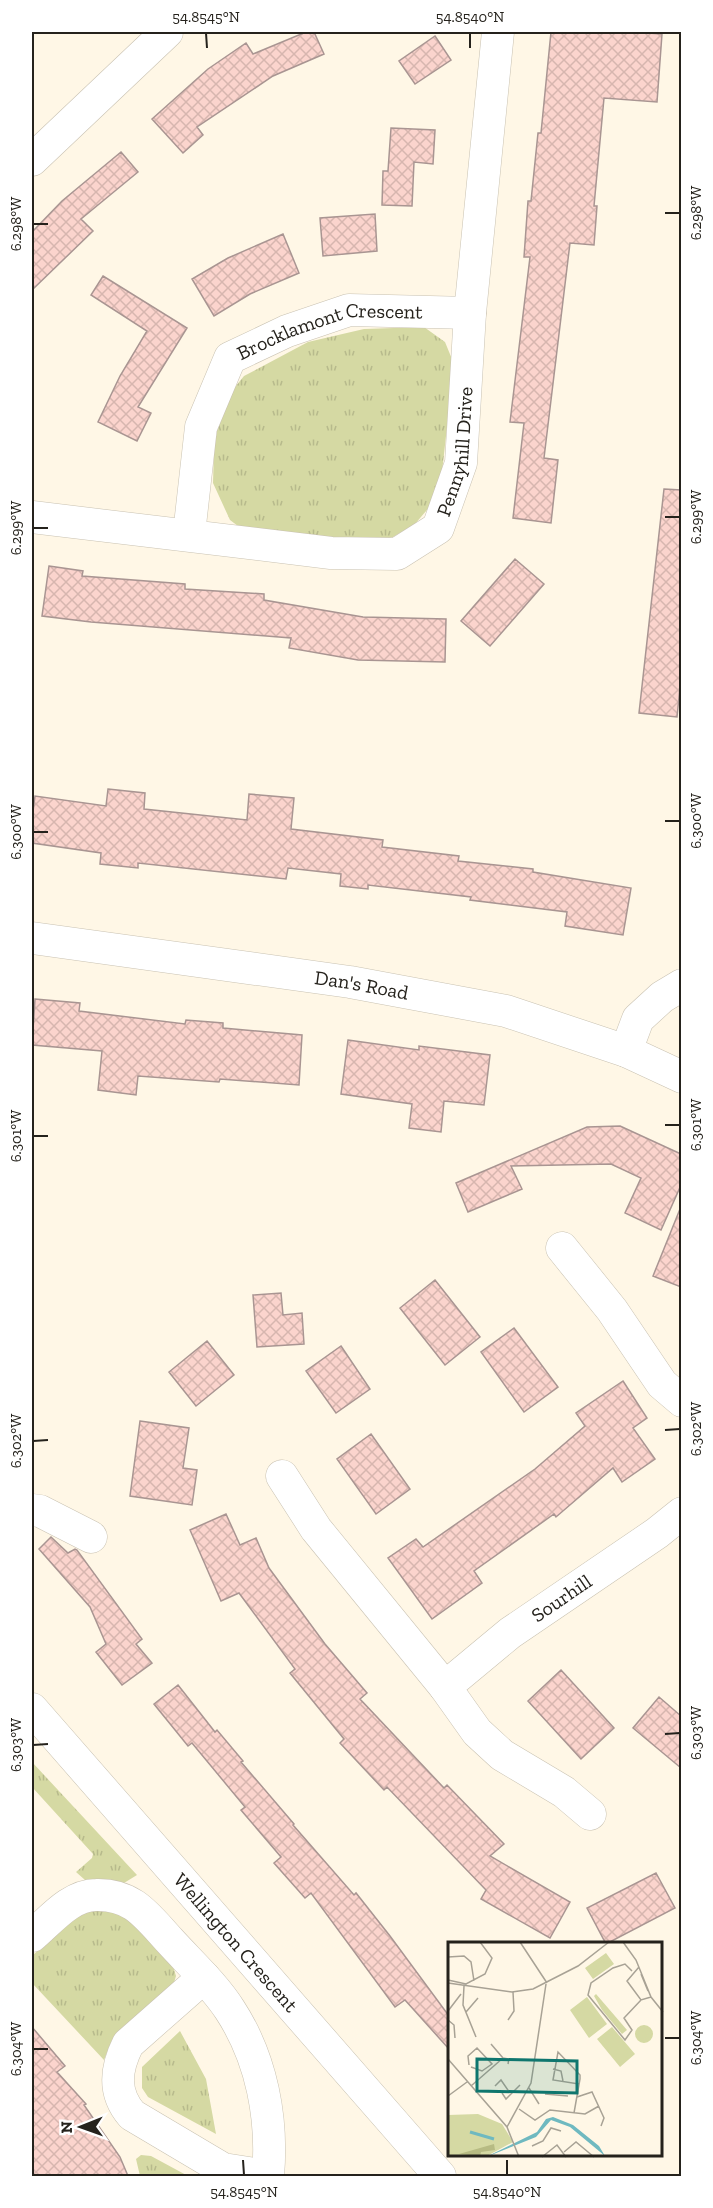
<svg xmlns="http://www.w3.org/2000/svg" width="713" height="2208" font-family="'Zilla Slab',serif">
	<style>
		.grass { fill: url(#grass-tufts) }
		.building { fill: url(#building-cross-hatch); stroke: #a99592; stroke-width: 1.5 }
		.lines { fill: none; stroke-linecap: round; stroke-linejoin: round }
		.minor-casing { stroke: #c9c2b2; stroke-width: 33 }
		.minor { stroke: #fff; stroke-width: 32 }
		.ticks { fill: none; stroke: #25221c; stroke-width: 2 }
		.labels { text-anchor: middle; stroke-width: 4.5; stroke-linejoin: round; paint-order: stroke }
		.street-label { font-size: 20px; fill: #25221c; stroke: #fff }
		.inset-river { fill: none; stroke: #6fb9c0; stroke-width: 3 }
		.inset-road { fill: none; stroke: #a8a295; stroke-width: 1.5 }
		.view { fill: #0f766e; fill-opacity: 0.15; stroke: #0f766e; stroke-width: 3 }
		.inset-edge { fill: none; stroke: #25221c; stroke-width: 3 }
		.neatline { fill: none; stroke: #25221c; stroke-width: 2 }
		.ticks-label { font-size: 15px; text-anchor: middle; fill: #25221c }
	</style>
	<defs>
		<pattern id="grass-tufts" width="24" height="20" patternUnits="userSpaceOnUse" patternTransform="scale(1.5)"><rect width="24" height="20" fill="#d5d9a3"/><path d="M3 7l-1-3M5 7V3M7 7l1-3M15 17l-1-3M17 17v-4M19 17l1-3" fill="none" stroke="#b7ba8c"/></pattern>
		<pattern id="building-cross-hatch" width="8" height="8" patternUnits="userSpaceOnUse" patternTransform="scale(1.5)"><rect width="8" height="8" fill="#fbd4cd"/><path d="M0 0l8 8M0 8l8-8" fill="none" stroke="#d7b6af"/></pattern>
	</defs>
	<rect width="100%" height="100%" fill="#fff7e6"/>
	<path class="grass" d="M424 327 445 342 454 364 441 481 432 504 415 524 393 537 371 543 242 529 230 520 213 483 214 449 219 419 231 392 244 376 308 342 364 329Z
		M32 1762 137 1875 124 1883 85 1880 76 1872 92 1858 93 1854 32 1787Z
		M90 1910H103L128 1916 173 1966 176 1976 173 1986 112 2040 104 2060 32 1983V1956L74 1917Z
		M180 2031 206 2079 216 2134 148 2097 142 2088V2067Z
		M141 2155 151 2156 188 2176H140L136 2159Z"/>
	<path class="building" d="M306 32H314L324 54 273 76 197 127 203 135 183 153 152 119 208 69 246 43 253 54Z
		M551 32H632L662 34 657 102 604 98 594 206H597L594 245 570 243 544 458 558 460 551 523 513 518 524 423 510 422 530 257H524L528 201H531L538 133H541Z
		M435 36 451 60 415 84 399 61Z
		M391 128 435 130 433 164 414 162 412 206 382 205 383 171H388Z
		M121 152 138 172 81 219 93 231 32 290V232L62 201Z
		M375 214 377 251 323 256 320 218Z
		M283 234 299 273 250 294 214 316 192 279 228 258Z
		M103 276 187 328 138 407 151 413 137 441 98 422 120 376 147 331 91 295Z
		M664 489 681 490V677L677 717 639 713Z
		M515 559 544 584 490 646 461 621Z
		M49 566 83 571 82 576 185 584V589L264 594V600L363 617 446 619 445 662 358 660 289 648 291 638 91 622 42 616Z
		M108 789 145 793 144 809 247 820 249 794 294 798 291 829 383 840 382 847 459 856 458 861 533 869V872L631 888 623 935 565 926 567 912 470 900 471 897 368 885V889L340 886 341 874 288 868 286 879 138 863V868L100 864 101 853 32 843V819L35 796 106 806Z
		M35 999 80 1003 79 1011 185 1024 186 1020 223 1023V1028L302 1035 299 1085 220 1079 219 1082 138 1076 136 1095 98 1090 102 1051 32 1045Z
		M348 1040 419 1050V1046L490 1055 484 1105 444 1101 441 1132 409 1128 412 1104 341 1094Z
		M620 1126 681 1154V1185L661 1230 625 1213 641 1178 611 1164 511 1166 522 1189 468 1212 456 1183 587 1127Z
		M680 1209H681V1287L653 1276Z
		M435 1280 480 1337 445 1365 400 1308Z
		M281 1293 283 1315 302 1313 304 1344 257 1347 253 1295Z
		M514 1328 558 1387 524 1412 481 1352Z
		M207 1341 234 1375 196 1406 169 1372Z
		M341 1346 370 1389 336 1413 306 1371Z
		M623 1381 647 1418 633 1428 655 1459 622 1482 613 1468 556 1517 554 1514 474 1571 482 1583 432 1619 388 1558 416 1539 423 1547 535 1469 585 1426 576 1413Z
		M140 1421 189 1428 183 1468 197 1470 192 1505 130 1496Z
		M371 1434 410 1489 376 1514 337 1459Z
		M226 1514 240 1545 256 1538 269 1568 325 1644 367 1693 360 1699 444 1788 447 1785 504 1844 490 1856 570 1902 550 1938 481 1899 486 1890 387 1787 384 1790 340 1743 344 1739 290 1673 295 1669 239 1593 221 1601 190 1530Z
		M51 1537 68 1553 75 1549 77 1550 142 1639 136 1644 152 1663 122 1685 96 1652 106 1644 90 1607 39 1549Z
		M561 1670 614 1728 581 1759 528 1701Z
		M178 1685 215 1732 217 1730 243 1761 241 1762 294 1824 293 1825 354 1895 356 1893 390 1936 449 2016V2049L405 2000 395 2007 311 1893 305 1898 274 1863 281 1857 241 1810 245 1807 192 1743 188 1746 154 1704Z
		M659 1697 681 1716V1768L633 1728Z
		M656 1873 675 1908 606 1944 587 1908Z
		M32 2027 65 2066 57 2072 86 2104 84 2105 120 2157 128 2176H32Z"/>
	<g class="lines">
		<defs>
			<g id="minor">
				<path d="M32 160 167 32"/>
				<path id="s1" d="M32 517 331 553 397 554 438 528 461 463 470 313 498 32"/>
				<path id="s2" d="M189 534 201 427 230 358 287 331 349 310 470 313"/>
				<path id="s3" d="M32 938 350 982 506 1011 626 1051 682 1077"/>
				<path d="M626 1051 638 1019 662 997 682 985"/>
				<path d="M562 1248 612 1310 662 1384 682 1401"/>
				<path d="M282 1476 316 1529 445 1687"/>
				<path d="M32 1510 40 1511 91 1537"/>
				<path id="s4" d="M32 1709 440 2176"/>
				<path id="s5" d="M590 1814 564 1792 502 1755 477 1732 445 1687 510 1633 657 1533 682 1513"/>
				<path d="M32 1936C50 1921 70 1895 96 1895 133 1894 147 1916 170 1941 190 1963 214 1985 230 2010 262 2059 273 2119 268 2176"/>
				<path d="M204 1977 128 2044C115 2070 113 2093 132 2115L223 2169 267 2176"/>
			</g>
		</defs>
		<use href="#minor" class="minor-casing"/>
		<use href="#minor" class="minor"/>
	</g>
	<path class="ticks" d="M206 33 207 48M470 33V48M665 213H680M33 224H48M665 517H680M33 528H48M665 821H680M33 832H48M665 1125H680M33 1136H48M665 1430 680 1429M33 1441 48 1440M665 1734 680 1733M33 1745 48 1744M665 2038H680M33 2049H48M243 2160 244 2175M507 2160V2175"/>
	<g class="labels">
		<g class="street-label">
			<text dy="7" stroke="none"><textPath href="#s2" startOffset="288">Brocklamont Crescent</textPath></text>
			<text dy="7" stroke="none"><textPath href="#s1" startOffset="495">Pennyhill Drive</textPath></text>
			<text dy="7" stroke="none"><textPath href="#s3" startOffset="333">Dan's Road</textPath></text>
			<text dy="7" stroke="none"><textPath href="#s5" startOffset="342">Sourhill</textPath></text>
			<text dy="7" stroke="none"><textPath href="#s4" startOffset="310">Wellington Crescent</textPath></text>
		</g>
	</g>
	<g transform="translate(448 1942)">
		<rect width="214" height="214" fill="#fff7e6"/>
		<path d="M30 172 54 182 65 200 39 214H0V173Z" fill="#d5d9a3"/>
		<path d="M46 202 47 208 33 210 32 214 11 212Z" fill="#b7bb83"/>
		<path d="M158 11 166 22 145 37 137 26ZM148 52 179 88 174 92 154 68 146 54ZM139 55 159 82 141 96 122 68ZM187 92a9 9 0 1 1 18 0a9 9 0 1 1-18 0ZM164 85 187 112 172 125 149 97Z" fill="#d5d9a3"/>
		<path d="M105 175 125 183 151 204 157 214 122 185 103 178 88 195 38 215 89 190 98 177Z" fill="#6fb9c0"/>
		<path class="inset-river" d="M22 190 46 197"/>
		<path class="inset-road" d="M72 0 99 41M175 0 188 18 203 55 215 70M0 15 16 14 23 20 26 39M191 25 179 39 193 58 203 55M184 29 177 22 165 26 143 41 140 53 177 98 184 88 176 76 193 58M193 32 200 49M0 38 18 42 37 32 44 16 32 0M0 41 64 50 85 47 130 24 161 0M16 44 15 63 28 95M0 69 13 52M18 70 30 56M0 78 6 83 7 96M60 78 66 69 65 50M43 102 55 116 61 117 60 122M0 117 59 185 71 215M21 123 20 114 29 106 44 122 34 129 23 125M105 127 113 129 115 139M23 144 55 116M47 144 53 138 62 151M81 146 91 162M54 151 58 157 72 143M97 152 120 154M0 154 19 140M129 155 144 150 156 176 153 184M71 167 87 178 102 168 137 172 151 164M126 171 132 137V133L110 110 105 138 131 142M59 185 83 141 98 42M84 204 95 199 103 186 113 189M116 210 128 200 146 215M94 215 109 203 118 215"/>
		<path class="view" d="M29 117 129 119V151L29 149Z"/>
		<rect width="214" height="214" class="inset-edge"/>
	</g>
	<rect width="713" height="2208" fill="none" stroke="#ffffff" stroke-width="66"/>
	<g transform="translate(81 2127) rotate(269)" stroke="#ffffff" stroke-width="4.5" paint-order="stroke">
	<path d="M0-4.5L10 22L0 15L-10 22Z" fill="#25221c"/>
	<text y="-9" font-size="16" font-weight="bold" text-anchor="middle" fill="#25221c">N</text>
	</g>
	<rect x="33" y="33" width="647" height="2142" class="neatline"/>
	<g class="ticks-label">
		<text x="206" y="22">54.8545°N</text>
		<text x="470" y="22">54.8540°N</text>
		<text transform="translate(696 213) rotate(-90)" y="5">6.298°W</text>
		<text transform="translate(16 224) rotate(-90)" y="5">6.298°W</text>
		<text transform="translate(696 517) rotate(-90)" y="5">6.299°W</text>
		<text transform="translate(16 528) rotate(-90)" y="5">6.299°W</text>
		<text transform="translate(696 821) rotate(-90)" y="5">6.300°W</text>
		<text transform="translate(16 832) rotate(-90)" y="5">6.300°W</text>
		<text transform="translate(696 1125) rotate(-90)" y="5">6.301°W</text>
		<text transform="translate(16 1136) rotate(-90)" y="5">6.301°W</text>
		<text transform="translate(696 1429) rotate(-90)" y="5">6.302°W</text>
		<text transform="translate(16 1441) rotate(-90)" y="5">6.302°W</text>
		<text transform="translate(696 1733) rotate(-90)" y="5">6.303°W</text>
		<text transform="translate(16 1745) rotate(-90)" y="5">6.303°W</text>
		<text transform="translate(696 2038) rotate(-90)" y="5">6.304°W</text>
		<text transform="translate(16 2049) rotate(-90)" y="5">6.304°W</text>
		<text x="244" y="2197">54.8545°N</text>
		<text x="507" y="2197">54.8540°N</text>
	</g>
</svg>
